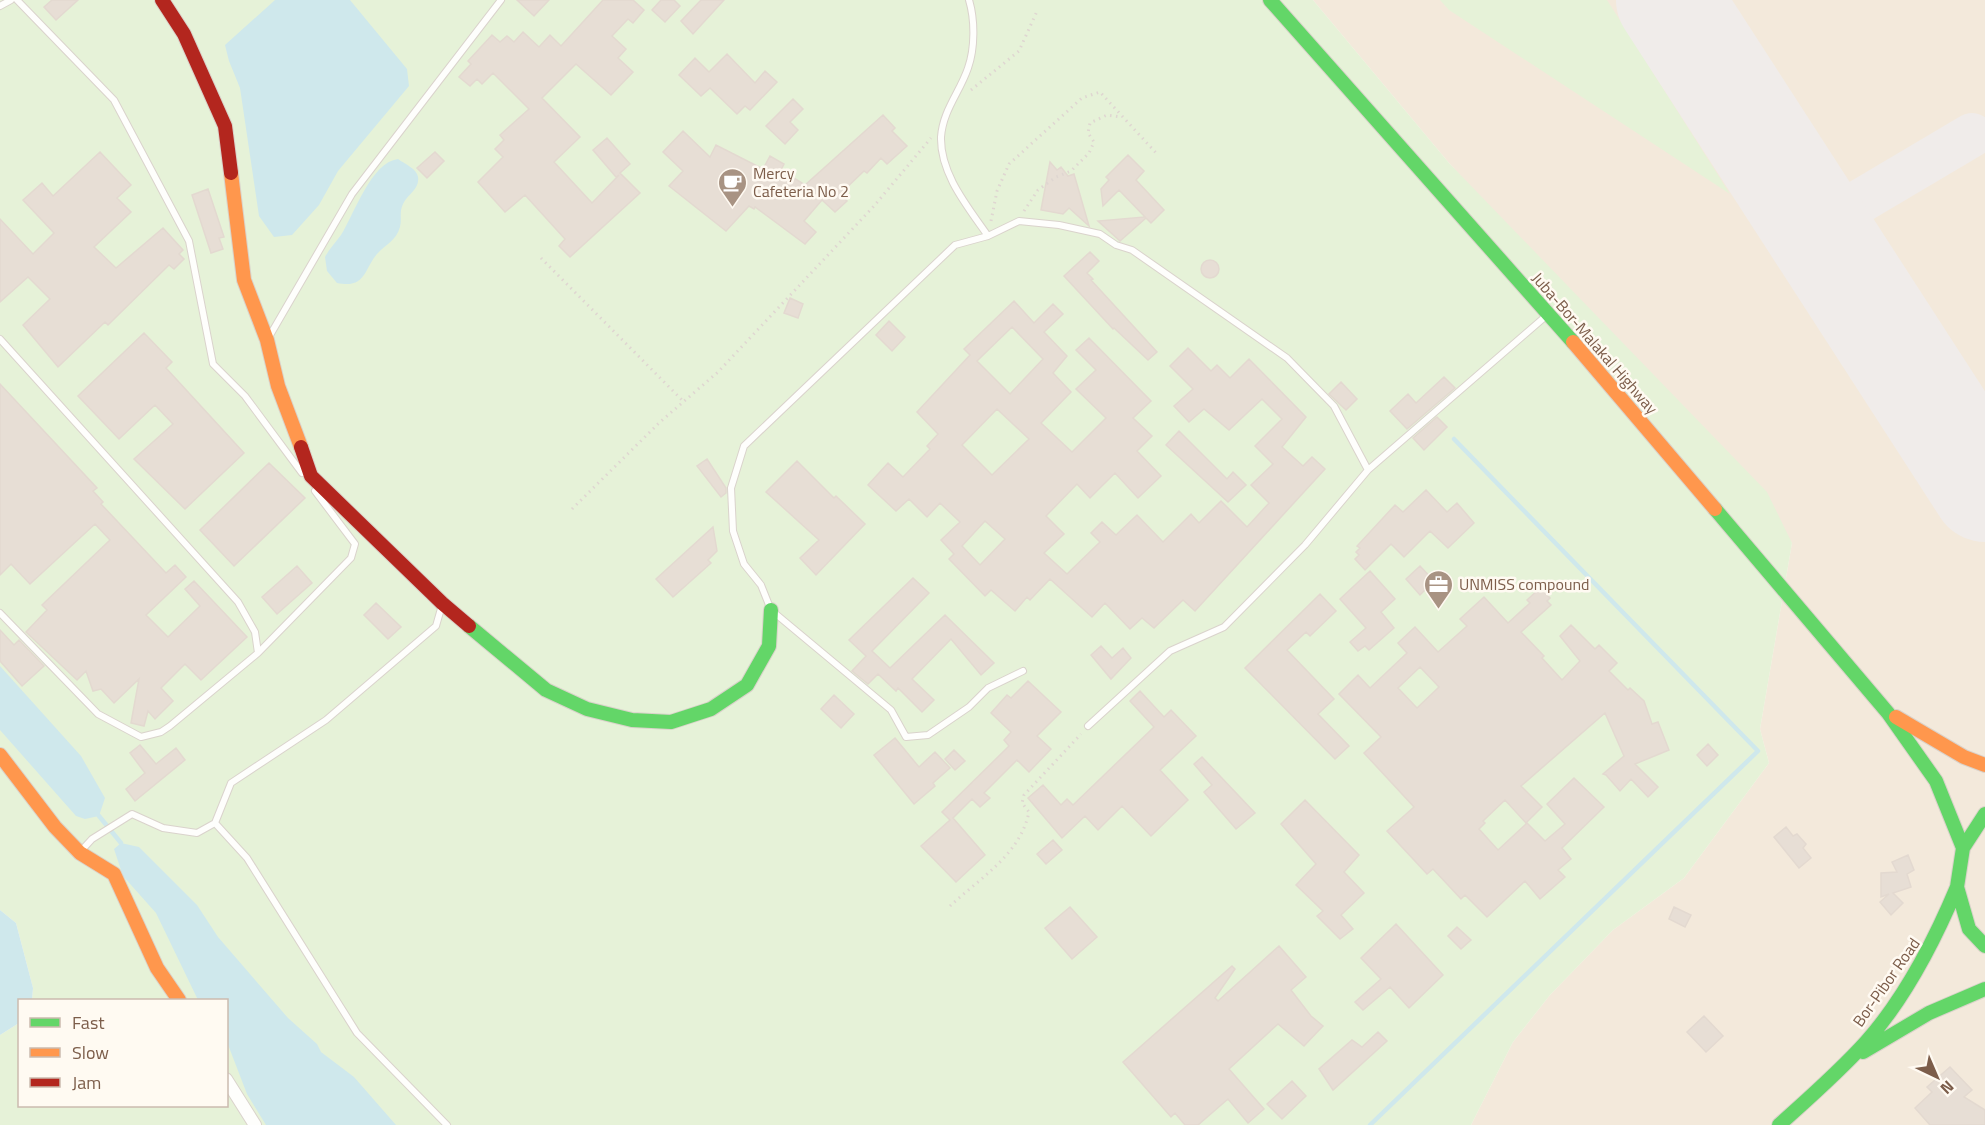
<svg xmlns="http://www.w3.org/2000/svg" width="1985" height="1125" font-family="'Titillium Web',sans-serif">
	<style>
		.residential { fill: #f3e9db }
		.green { fill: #e6f2d8 }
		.water { fill: #cfe8ec }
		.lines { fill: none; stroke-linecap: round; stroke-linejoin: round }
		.stream { stroke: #cfe8ec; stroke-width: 4.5 }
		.taxiway { stroke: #f0ecea; stroke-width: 44 }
		.runway { stroke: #f0ecea; stroke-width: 106 }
		.building { fill: #e7ded5; stroke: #e3d9d0; stroke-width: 1.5; fill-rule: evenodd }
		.lane-casing { stroke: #dad3cc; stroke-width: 8 }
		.street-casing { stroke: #dad3cc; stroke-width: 14 }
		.fast-casing { stroke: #dad2ca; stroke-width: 16 }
		.slow-casing { stroke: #dad2ca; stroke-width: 16 }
		.jam-casing { stroke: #dad2ca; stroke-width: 16 }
		.path { stroke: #dfd6d1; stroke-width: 3; stroke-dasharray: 1.5 4.5; stroke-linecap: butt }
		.lane { stroke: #fefefc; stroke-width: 6 }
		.street { stroke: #fefefc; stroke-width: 12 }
		.fast { stroke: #63d668; stroke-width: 14 }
		.slow { stroke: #ff974d; stroke-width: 14 }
		.jam { stroke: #b3261e; stroke-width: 14 }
		.labels { text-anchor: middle; stroke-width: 5; stroke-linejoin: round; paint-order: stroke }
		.poi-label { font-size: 16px; fill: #7c5d4a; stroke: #fffaf2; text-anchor: start }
		.street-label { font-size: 16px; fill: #7c5d4a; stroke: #fffaf2 }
	</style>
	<rect width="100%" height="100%" fill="#faf6ee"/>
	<path class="residential" d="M1313 0H1985V1125H1471L1513 1042 1550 995 1613 930 1684 878 1769 763 1760 729 1792 543 1449 163Z"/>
	<path class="green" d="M0 0H1313L1449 163 1767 492 1792 543 1760 729 1769 763 1684 878 1613 930 1550 995 1513 1042 1471 1125H0V1035L19 1023 20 1106H226V1000H32L33 988 16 923 0 910Z
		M1440 0H1607L1730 194 1449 10Z"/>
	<path class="water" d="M275 0H350L407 69 409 86 338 171 319 205 292 235 274 237 259 216 240 88 229 61 225 45Z
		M398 159C405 164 417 169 418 177 420 189 408 194 403 204 399 212 402 219 400 227 396 241 386 244 377 254 364 269 366 289 337 283L327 271 325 257C329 249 336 242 341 235 354 215 371 162 398 159Z
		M0 666 81 756 105 798 99 816 85 819 76 816 0 730Z
		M121 843 139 847 197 905 218 937 288 1018 317 1044 321 1052 354 1077 396 1125H266L247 1094 227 1042 226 1000H198L156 913 123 876 114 849Z
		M0 910 16 923 33 988 32 1000H20L19 1023 0 1035Z"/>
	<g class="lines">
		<path class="stream" d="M99 816 121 843
			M1370 1125 1758 751 1454 439"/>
		<path class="taxiway" d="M1815 228 1972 135"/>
		<path class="runway" d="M1669 0 1985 489"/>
	</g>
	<path class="building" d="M52 0H78L56 20 44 7Z
		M517 0H549L534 16Z
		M603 0H633L644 10 633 23 628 19 612 36 626 49 618 58 633 72 611 95 576 64 542 98 580 137 554 162 592 203 619 175 616 177 593 150 607 138 630 164 620 173 640 193 570 257 559 246 565 239 525 195 505 212 478 182 503 157 495 149 504 140 500 135 529 109 493 73 482 84 477 79 470 86 459 77 471 64 468 61 492 35 500 42 507 36 514 42 523 32 539 47 550 35 561 46Z
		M661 0H674L680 6 665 22 652 10Z
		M701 0H724L693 34 681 21Z
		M727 54 755 83 765 71 777 82 750 110 745 106 737 114 710 88 701 96 679 75 695 58 709 72Z
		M793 99 803 109 790 122 798 130 785 144 766 126Z
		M883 115 895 128 892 131 907 146 887 164 881 158 867 173 864 171 840 194 847 201 835 212 822 200 804 221 816 232 805 244 755 207 754 209 749 206 726 231 669 186 683 171 663 152 683 131 710 157 716 145 763 169 770 156 784 164 781 170 805 185Z
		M100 152 131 185 117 198 131 212 94 247 116 268 163 228 183 250 179 254 184 259 174 269 169 265 108 325 105 322 58 367 23 325 50 299 28 277 0 302V219L33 254 54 233 23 200 42 183 53 196Z
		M435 152 444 161 427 178 417 168Z
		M1128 155 1144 171 1136 180 1164 210 1151 223 1146 218 1120 241 1098 221 1145 217 1119 190 1103 206 1101 189 1109 180 1106 177Z
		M1050 162 1057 170 1061 167 1068 176 1074 174 1089 226 1069 208 1063 214 1041 210Z
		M208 189 224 237 219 238 223 249 211 253 192 195Z
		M1090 252 1099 261 1087 273 1093 279 1091 280 1157 352 1148 360 1114 328 1113 329 1064 276Z
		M1201 269a9 9 0 1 1 18 0a9 9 0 1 1-18 0Z
		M790 298 803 304 798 318 784 313Z
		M1014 301 1034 323 1053 304 1063 314 1044 332 1067 356 1053 373 1071 392 1041 423 1072 452 1106 418 1076 389 1096 370 1076 350 1089 338 1151 401 1133 418 1152 436 1137 451 1161 476 1138 498 1115 473 1090 498 1077 484 1046 516 1064 534 1044 553 1067 574 1100 542 1091 533 1102 522 1116 535 1137 515 1163 542 1191 514 1199 523 1221 501 1247 527 1269 503 1251 485 1273 464 1255 446 1282 419 1262 399 1229 430 1204 409 1189 422 1174 406 1193 389 1170 366 1188 348 1211 371 1217 365 1230 378 1249 359 1306 417 1282 447 1303 466 1312 457 1325 469 1195 611 1183 600 1154 628 1142 618 1130 629 1105 603 1092 617 1050 579 1030 600 1027 597 1015 611 991 590 985 596 949 559 954 554 941 540 960 522 940 503 927 517 909 499 896 511 868 485 888 463 903 477 930 449 927 446 938 434 917 412 970 355 964 349ZM1012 327 1043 359 1010 394 977 361ZM997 409 1029 439 992 475 962 445ZM985 521 1005 539 980 565 962 546Z
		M889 321 905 337 892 351 876 335Z
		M144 333 172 362 166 368 244 453 185 509 134 459 173 424 155 405 119 439 78 396Z
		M1444 377 1455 388 1407 429 1390 411 1408 394 1416 403Z
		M1341 382 1357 399 1346 410 1329 394Z
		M0 384 97 488 93 491 103 502 101 504 166 573 175 565 186 577 146 615 168 637 200 606 185 589 194 581 247 637 201 680 185 664 161 688 173 701 155 719 148 711 144 726 131 723 139 679 114 703 101 689 93 691 86 671 77 680 26 632 47 610 42 605 110 540 95 524 30 584 11 564 0 575Z
		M1437 417 1447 427 1424 450 1413 438Z
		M1179 431 1227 479 1233 472 1246 485 1228 502 1166 445Z
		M707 459 726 488V493L721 497 697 466Z
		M797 461 834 498 836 496 865 524 816 575 800 558 819 540 766 492Z
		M269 463 305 498 234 566 200 530Z
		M1426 490 1447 512 1457 503 1474 523 1448 548 1430 531 1404 557 1391 544 1365 570 1355 559 1359 555 1356 552 1360 548 1357 546 1395 505 1403 512Z
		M713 527 717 551 708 560 711 563 673 597 656 579Z
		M297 566 312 583 277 614 262 597Z
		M1420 566 1434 581 1420 595 1406 579Z
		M1370 571 1395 599 1381 612 1394 628 1369 650 1365 646 1358 651 1350 642 1366 628 1340 599Z
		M913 578 929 593 872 651 890 668 945 615 994 663 981 675 951 639 912 679 934 700 922 712 898 688 896 691 878 674 868 684 852 671 866 656 849 640Z
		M1540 588 1550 598 1547 601 1551 605 1521 632 1544 656 1542 658 1562 680 1580 661 1560 636 1571 625 1595 649 1599 645 1617 663 1609 671 1628 690 1630 688 1644 701 1652 724 1658 722 1669 750 1635 764 1658 787 1648 797 1631 779 1620 791 1606 775 1603 774 1624 756 1605 713 1521 786 1542 807 1526 823 1505 800 1483 821 1485 823 1479 829 1498 850 1527 823 1545 841 1565 824 1547 804 1574 778 1604 807 1562 848 1571 859 1558 870 1565 877 1540 899 1525 881 1487 917 1465 895 1461 899 1433 869 1427 874 1387 831 1414 807 1364 753 1381 737 1339 694 1358 675 1370 688 1407 653 1398 643 1415 627 1438 652 1467 626 1460 619 1484 597 1508 623 1530 603 1527 600ZM1420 667 1439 687 1417 708 1398 688Z
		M1320 594 1336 611 1310 636 1306 632 1287 650 1334 699 1318 714 1349 746 1335 759 1245 668Z
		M376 603 401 627 388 639 364 615Z
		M0 630 14 645 19 640 44 666 22 686 0 661Z
		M1101 646 1112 658 1123 648 1131 658 1111 679 1091 655Z
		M1028 681 1061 712 1037 736 1051 749 1029 772 1017 760 984 793 990 798 980 807 972 799 953 818 985 855 956 882 921 846 950 820 942 812 1009 746 1004 740 1011 732 991 713 1007 695 1011 698Z
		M1140 691 1164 717 1171 710 1196 736 1160 770 1188 800 1151 836 1122 806 1098 830 1085 816 1062 838 1028 798 1043 785 1061 805 1067 799 1073 805 1154 727 1130 701Z
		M834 695 854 714 841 728 821 709Z
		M895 738 919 767 935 752 950 768 933 783 935 786 914 804 874 755Z
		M1708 744 1718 755 1707 766 1697 755Z
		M140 745 156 764 176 748 185 760 135 801 126 789 145 773 130 753Z
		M954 750 965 761 955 770 945 759Z
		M1202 757 1255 813 1236 829 1204 792 1212 785 1194 764Z
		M1305 800 1359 855 1344 872 1364 893 1341 915 1353 929 1340 939 1317 916 1323 911 1296 885 1316 864 1281 824Z
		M1786 827 1793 836 1797 834 1806 844 1803 848 1811 858 1799 868 1774 837Z
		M1053 840 1062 850 1046 864 1037 854Z
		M1908 855 1914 870 1907 874 1911 887 1893 893 1903 903 1891 915 1880 902 1889 894 1881 897V873L1897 872 1892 862Z
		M1070 907 1097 937 1072 959 1045 928Z
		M1674 907 1691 915 1685 927 1669 919Z
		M1396 924 1443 975 1409 1008 1390 987 1363 1010 1355 1002 1381 979 1361 958Z
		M1457 927 1471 940 1461 949 1448 936Z
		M1279 946 1306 977 1291 990 1311 1016 1323 1026 1304 1046 1278 1024 1229 1069 1264 1109 1248 1123 1228 1099 1198 1125H1185L1175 1113 1171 1117 1123 1062 1232 966 1235 969 1215 998 1218 1001Z
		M1704 1016 1723 1036 1706 1052 1687 1032Z
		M1378 1032 1387 1041 1333 1090 1319 1069 1352 1040 1362 1047Z
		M1950 1067 1972 1090 1964 1097 1985 1110V1125H1930L1915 1108 1932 1092 1927 1087Z
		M1292 1081 1306 1096 1282 1119 1267 1104Z"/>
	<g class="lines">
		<defs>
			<path id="lane" d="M17 0 114 100 189 241 213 364 245 396 302 473
				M969 0C975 20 975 48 968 68 960 92 943 110 941 137 940 174 968 207 988 236
				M0 6 11 0
				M269 337 352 194 501 0
				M0 339 238 602 255 632 258 653 351 558 355 544 315 491
				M442 605 436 626 326 720 231 783 215 823 247 858 357 1033 447 1125
				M0 613 98 714 141 737 161 732 170 726 258 653
				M1023 671 988 688 969 707 928 735 906 737 891 710 771 610 761 585 744 564 733 531 731 488 744 446 955 245 988 236 1019 221 1059 225 1100 234 1116 245 1132 250 1287 358 1334 406 1368 470
				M1088 726 1170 651 1224 627 1305 545 1368 470 1546 316
				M80 852 92 839 132 814 163 828 197 833 215 823"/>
			<path id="street" d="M226 1079 255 1125"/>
			<path id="fast" d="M1270 0 1573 342
				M1715 509 1888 713 1936 781 1963 848
				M469 626 546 690 587 709 632 720 671 722 711 709 747 685 769 646 771 610
				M1985 814 1963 848 1957 887 1969 929 1985 946
				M1863 1052 1929 1013 1985 989
				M1779 1125C1809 1098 1839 1072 1866 1042 1906 997 1934 942 1957 887"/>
			<path id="slow" d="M231 173 244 280 267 340 278 386 301 447
				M1573 342 1715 509
				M1896 717 1964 757 1985 765
				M0 755 55 827 80 853 114 874 157 968 179 1000"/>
			<path id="jam" d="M162 0 184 34 225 126 231 173
				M301 447 311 476 442 603 469 626"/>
		</defs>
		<use href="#lane" class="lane-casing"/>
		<use href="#street" class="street-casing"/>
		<use href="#fast" class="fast-casing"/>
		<use href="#slow" class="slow-casing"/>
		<use href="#jam" class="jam-casing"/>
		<path class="path" d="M971 90 1019 51 1038 9
			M1024 211 1038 190 1056 177 1071 171 1089 153 1094 142 1088 133 1090 123 1107 115 1121 117
			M991 221 997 191 1009 164 1082 98 1100 92 1157 154
			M541 258 683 401
			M572 509 660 422 718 372 874 206 931 138
			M950 906C980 878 1020 855 1029 812L1022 803 1024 795 1081 734"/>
		<use href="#lane" class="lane"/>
		<use href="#street" class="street"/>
		<use href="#fast" class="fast"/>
		<use href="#slow" class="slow"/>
		<use href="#jam" class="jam"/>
	</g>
	<defs>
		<symbol id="cafe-pin" viewBox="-11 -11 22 30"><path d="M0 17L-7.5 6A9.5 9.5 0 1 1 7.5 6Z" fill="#a89383" stroke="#fffaf2"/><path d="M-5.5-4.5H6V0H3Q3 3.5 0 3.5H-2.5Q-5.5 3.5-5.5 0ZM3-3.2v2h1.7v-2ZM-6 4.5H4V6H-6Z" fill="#fff"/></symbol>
		<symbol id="office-pin" viewBox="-11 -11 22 30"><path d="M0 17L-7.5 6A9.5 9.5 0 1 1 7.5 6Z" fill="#a89383" stroke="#fffaf2"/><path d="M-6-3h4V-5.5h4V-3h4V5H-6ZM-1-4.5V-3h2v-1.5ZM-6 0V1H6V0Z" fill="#fff"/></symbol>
	</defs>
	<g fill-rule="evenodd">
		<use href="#cafe-pin" x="716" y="166" width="33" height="45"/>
		<use href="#office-pin" x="1422" y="568" width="33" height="45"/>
	</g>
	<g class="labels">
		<g class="poi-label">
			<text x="753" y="179">Mercy<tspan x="753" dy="18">Cafeteria No 2</tspan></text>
			<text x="1459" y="590">UNMISS compound</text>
		</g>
		<g class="street-label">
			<text transform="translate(1595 343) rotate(49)" y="6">Juba-Bor-Malakal Highway</text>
			<text transform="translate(1886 982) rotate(-55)" y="6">Bor-Pibor Road</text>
		</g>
	</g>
	<rect x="18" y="999" width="210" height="108" fill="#fffaf2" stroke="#cbbbaf" stroke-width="1.5"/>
	<rect x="30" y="1018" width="30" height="9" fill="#63d668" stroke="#cbbbaf" stroke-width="1.5"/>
	<text x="72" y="1029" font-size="18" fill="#7c5d4a">Fast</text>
	<rect x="30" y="1048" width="30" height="9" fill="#ff974d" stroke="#cbbbaf" stroke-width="1.5"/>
	<text x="72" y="1059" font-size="18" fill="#7c5d4a">Slow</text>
	<rect x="30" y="1078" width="30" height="9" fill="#b3261e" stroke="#cbbbaf" stroke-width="1.5"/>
	<text x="72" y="1089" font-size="18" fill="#7c5d4a">Jam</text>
	<g transform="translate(1937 1077) rotate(136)" stroke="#fffaf2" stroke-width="4.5" paint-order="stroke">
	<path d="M0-4.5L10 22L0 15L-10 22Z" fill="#7c5d4a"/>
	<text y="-9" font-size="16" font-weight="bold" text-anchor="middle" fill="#7c5d4a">N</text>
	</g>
</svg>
